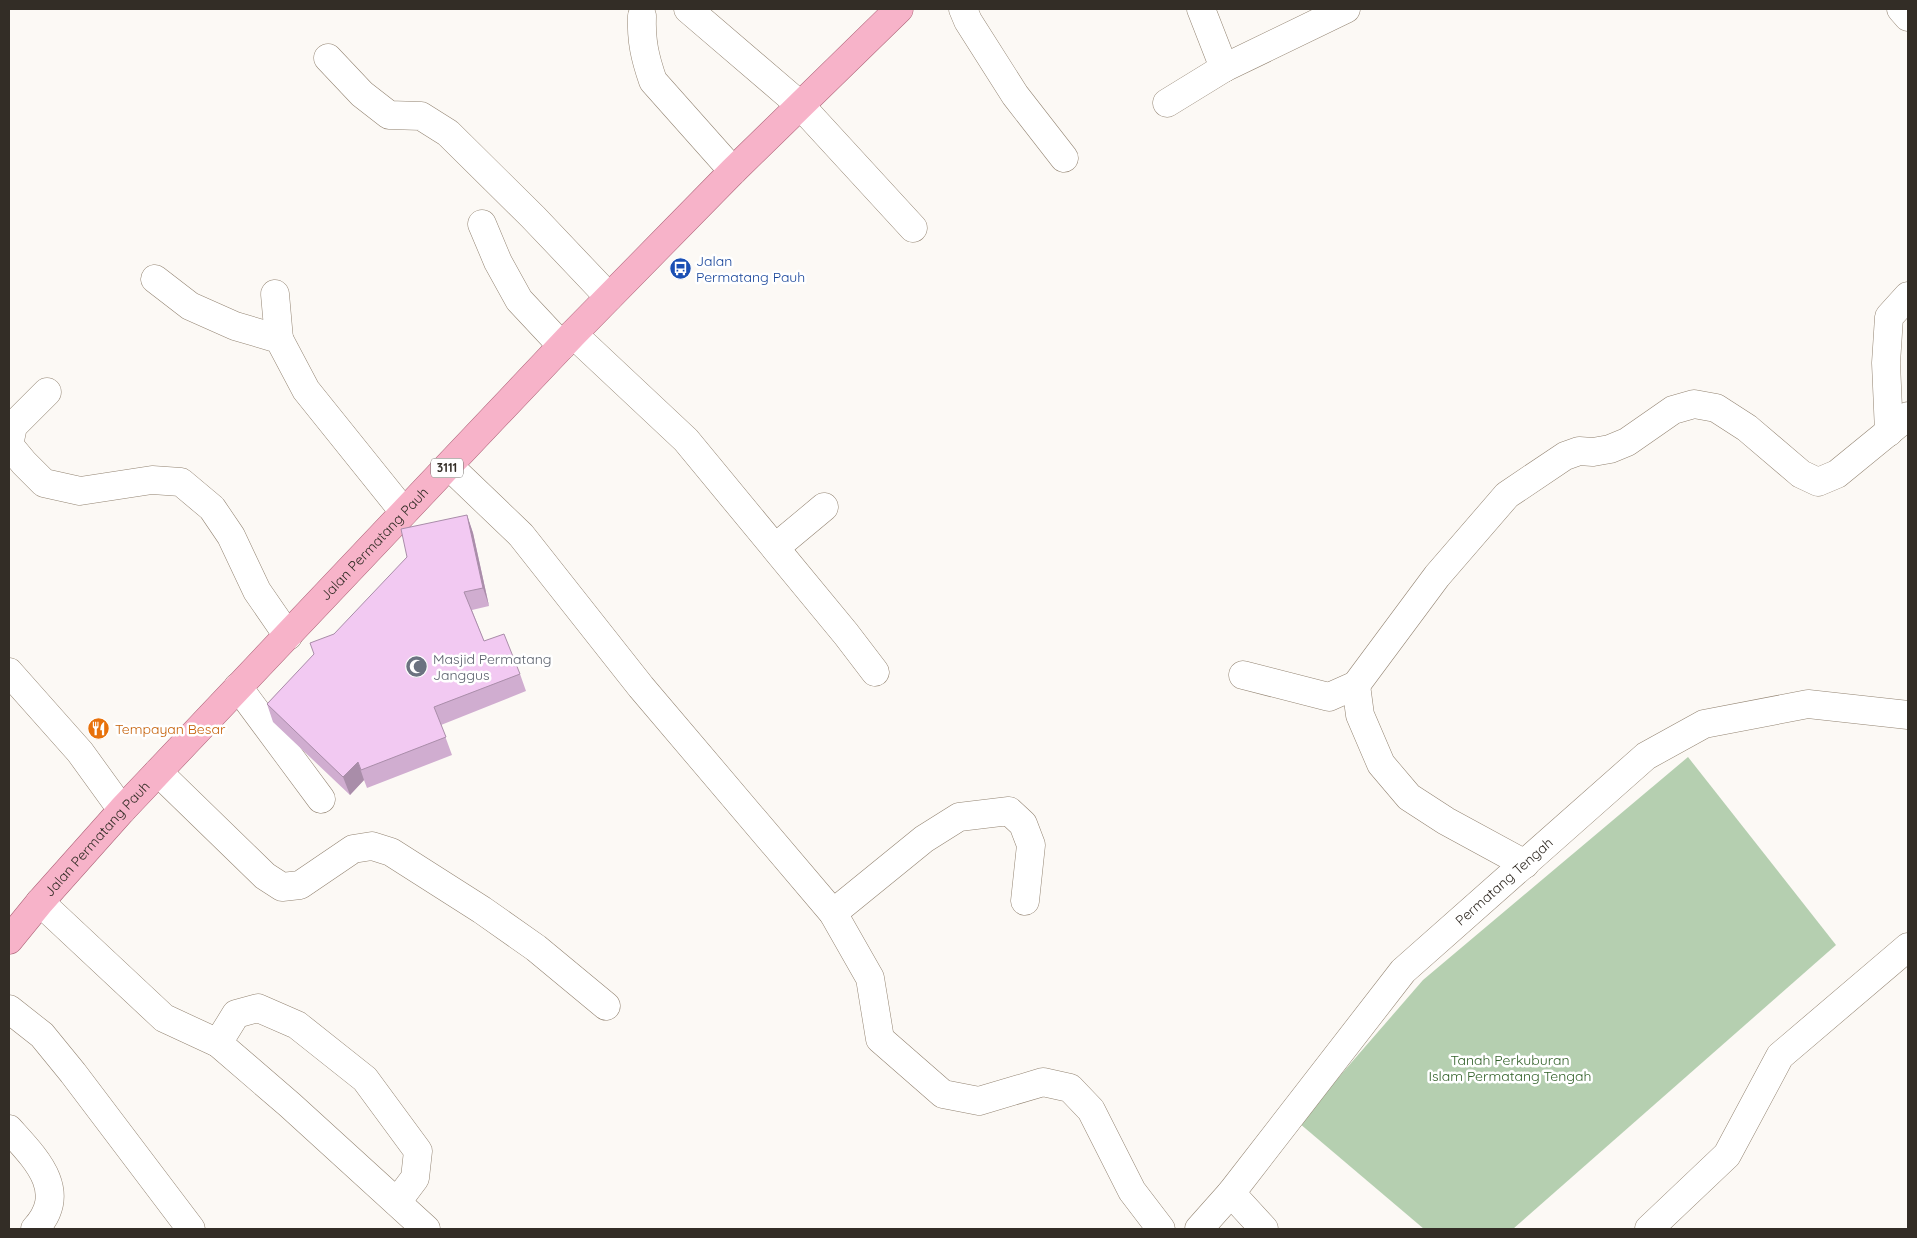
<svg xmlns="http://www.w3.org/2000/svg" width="1917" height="1238" font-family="Quicksand,sans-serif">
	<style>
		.green { fill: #b5cfb0 }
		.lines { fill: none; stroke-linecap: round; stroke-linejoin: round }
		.minor-casing { stroke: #938472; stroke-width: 29 }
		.major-casing { stroke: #ae6479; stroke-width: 29 }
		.minor { stroke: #fff; stroke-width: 28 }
		.major { stroke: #f7b3c9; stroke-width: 28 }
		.wall { fill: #d0add0 }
		.shaded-wall { fill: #a98da9 }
		.building { fill: #f2c9f2; stroke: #a98da9 }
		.labels { text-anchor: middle; stroke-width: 5; stroke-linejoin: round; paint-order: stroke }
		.shield { fill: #fff; stroke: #706c67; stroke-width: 1 }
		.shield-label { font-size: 12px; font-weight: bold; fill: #332d26 }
		.transit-label { font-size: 14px; fill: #164399; stroke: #fff; text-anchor: start }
		.street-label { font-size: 14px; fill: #332d26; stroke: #fff }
		.worship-label { font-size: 14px; fill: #5b616d; stroke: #fff; text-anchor: start }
		.food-label { font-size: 14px; fill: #c56008; stroke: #fff; text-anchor: start }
		.park-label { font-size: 14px; fill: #326129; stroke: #fff }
	</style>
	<rect width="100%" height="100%" fill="#fcf9f5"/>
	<path class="green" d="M1688 757 1836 945 1513 1229H1424L1299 1123 1423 980Z"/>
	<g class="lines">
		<defs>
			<g id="minor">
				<path d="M688 9 800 105 913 228"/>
				<path d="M963 9 968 21 1015 95 1064 158"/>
				<path d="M1201 9 1224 68"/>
				<path d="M1901 9 1908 17"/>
				<path d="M642 16C641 41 645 58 653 81L733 171"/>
				<path d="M328 58 362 94 389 115 421 116 448 133 533 217 609 297"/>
				<path d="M1167 103 1224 68 1346 9"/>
				<path d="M482 224 498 262 519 300 562 346"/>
				<path d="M155 279 190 306 235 326 279 339 306 390 404 512"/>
				<path d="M275 294 279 339"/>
				<path d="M573 334 686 440 846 634 875 672"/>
				<path d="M47 392 13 426 9 445 24 463 44 483 80 491 152 480 181 482 212 508 231 536 257 591 288 636"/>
				<path d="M1889 432 1886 363 1889 317 1908 296"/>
				<path d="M449 466 521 535 641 687 833 913 870 978 880 1039 943 1094 979 1101 1043 1082 1070 1088 1091 1110 1132 1191 1161 1229"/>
				<path d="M776 547 824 507"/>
				<path d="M9 672 80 752 122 810"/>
				<path d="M1243 675 1329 697 1356 685 1437 576 1507 495 1565 456 1579 451 1593 452 1610 449 1627 442 1673 410 1694 404 1716 408 1747 428 1801 474 1818 482 1837 474 1908 416"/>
				<path d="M1356 685 1360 715 1381 764 1409 797 1446 821 1525 864"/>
				<path d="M238 687 321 799"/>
				<path d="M158 772 265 876 282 887 300 885 353 849 372 846 391 852 482 910 536 948 606 1006"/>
				<path d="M40 902 164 1018 218 1043 290 1105 426 1229"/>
				<path d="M833 913 924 839 959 817 1009 811 1023 824 1031 845 1025 901"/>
				<path d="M9 1009 42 1035 73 1073 191 1229"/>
				<path d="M218 1043 236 1014 258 1008 297 1025 365 1079 418 1151 415 1178 397 1202"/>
				<path d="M9 1129C35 1158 70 1191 35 1229"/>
				<path d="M1231 1193 1264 1229"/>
				<path id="s1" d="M1199 1229 1231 1193 1403 971 1646 756 1704 724 1808 704 1908 715"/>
				<path d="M1649 1229 1727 1155 1780 1056 1908 947"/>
			</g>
			<g id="major">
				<path id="s2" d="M9 940 40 902 122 810 573 334 733 171 899 9"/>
			</g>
		</defs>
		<use href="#minor" class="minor-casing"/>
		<use href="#major" class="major-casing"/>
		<use href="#minor" class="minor"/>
		<use href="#major" class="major"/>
	</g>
	<path class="wall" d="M467 515 473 533 489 606 472 610 484 641 520 674 526 691 441 725 452 755 367 788 364 780 350 795 273 722 267 704 334 634Z"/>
	<path class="shaded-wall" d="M467 515 473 533 489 606 483 588Z
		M358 762 364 780 350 795 343 777Z"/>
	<path class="building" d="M467 515 483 588 464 592 484 641 504 634 520 674 434 707 446 737 361 770 358 762 343 777 267 704 314 654 310 643 334 634 407 557 401 529Z"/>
	<defs>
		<symbol id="bus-disc" viewBox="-11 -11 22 22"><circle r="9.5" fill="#1a4fb4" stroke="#fff"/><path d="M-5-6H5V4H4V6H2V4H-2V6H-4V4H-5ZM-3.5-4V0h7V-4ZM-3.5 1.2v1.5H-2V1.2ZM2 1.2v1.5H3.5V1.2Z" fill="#fff"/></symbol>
		<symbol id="mosque-disc" viewBox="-11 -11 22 22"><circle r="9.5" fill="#6b7280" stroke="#fff"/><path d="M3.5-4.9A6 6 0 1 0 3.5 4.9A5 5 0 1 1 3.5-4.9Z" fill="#fff"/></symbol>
		<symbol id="restaurant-disc" viewBox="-11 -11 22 22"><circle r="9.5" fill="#e8710a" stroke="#fff"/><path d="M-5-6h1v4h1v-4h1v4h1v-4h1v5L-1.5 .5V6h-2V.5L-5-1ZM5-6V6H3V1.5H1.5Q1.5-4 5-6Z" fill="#fff"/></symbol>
	</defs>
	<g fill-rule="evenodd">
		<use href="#bus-disc" x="668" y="256" width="25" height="25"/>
		<use href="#mosque-disc" x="404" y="654" width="25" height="25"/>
		<use href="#restaurant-disc" x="86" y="716" width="25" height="25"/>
	</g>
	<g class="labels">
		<rect class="shield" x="431" y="458.5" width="32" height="19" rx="4"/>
		<g class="shield-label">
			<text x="447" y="472">3111</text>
		</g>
		<g class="transit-label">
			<text x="696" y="266">Jalan<tspan x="696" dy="16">Permatang Pauh</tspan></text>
		</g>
		<g class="street-label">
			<text dy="5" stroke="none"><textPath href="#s2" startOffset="539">Jalan Permatang Pauh</textPath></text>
			<text dy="5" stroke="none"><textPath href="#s2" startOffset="134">Jalan Permatang Pauh</textPath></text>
			<text dy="5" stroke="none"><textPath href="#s1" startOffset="464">Permatang Tengah</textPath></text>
		</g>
		<g class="worship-label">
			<text x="433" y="664">Masjid Permatang<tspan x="433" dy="16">Janggus</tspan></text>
		</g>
		<g class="food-label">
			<text x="115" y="734">Tempayan Besar</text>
		</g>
		<g class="park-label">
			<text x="1510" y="1065">Tanah Perkuburan<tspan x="1510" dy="16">Islam Permatang Tengah</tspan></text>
		</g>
	</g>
	<rect width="1917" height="1238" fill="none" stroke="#332d26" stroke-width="20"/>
</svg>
